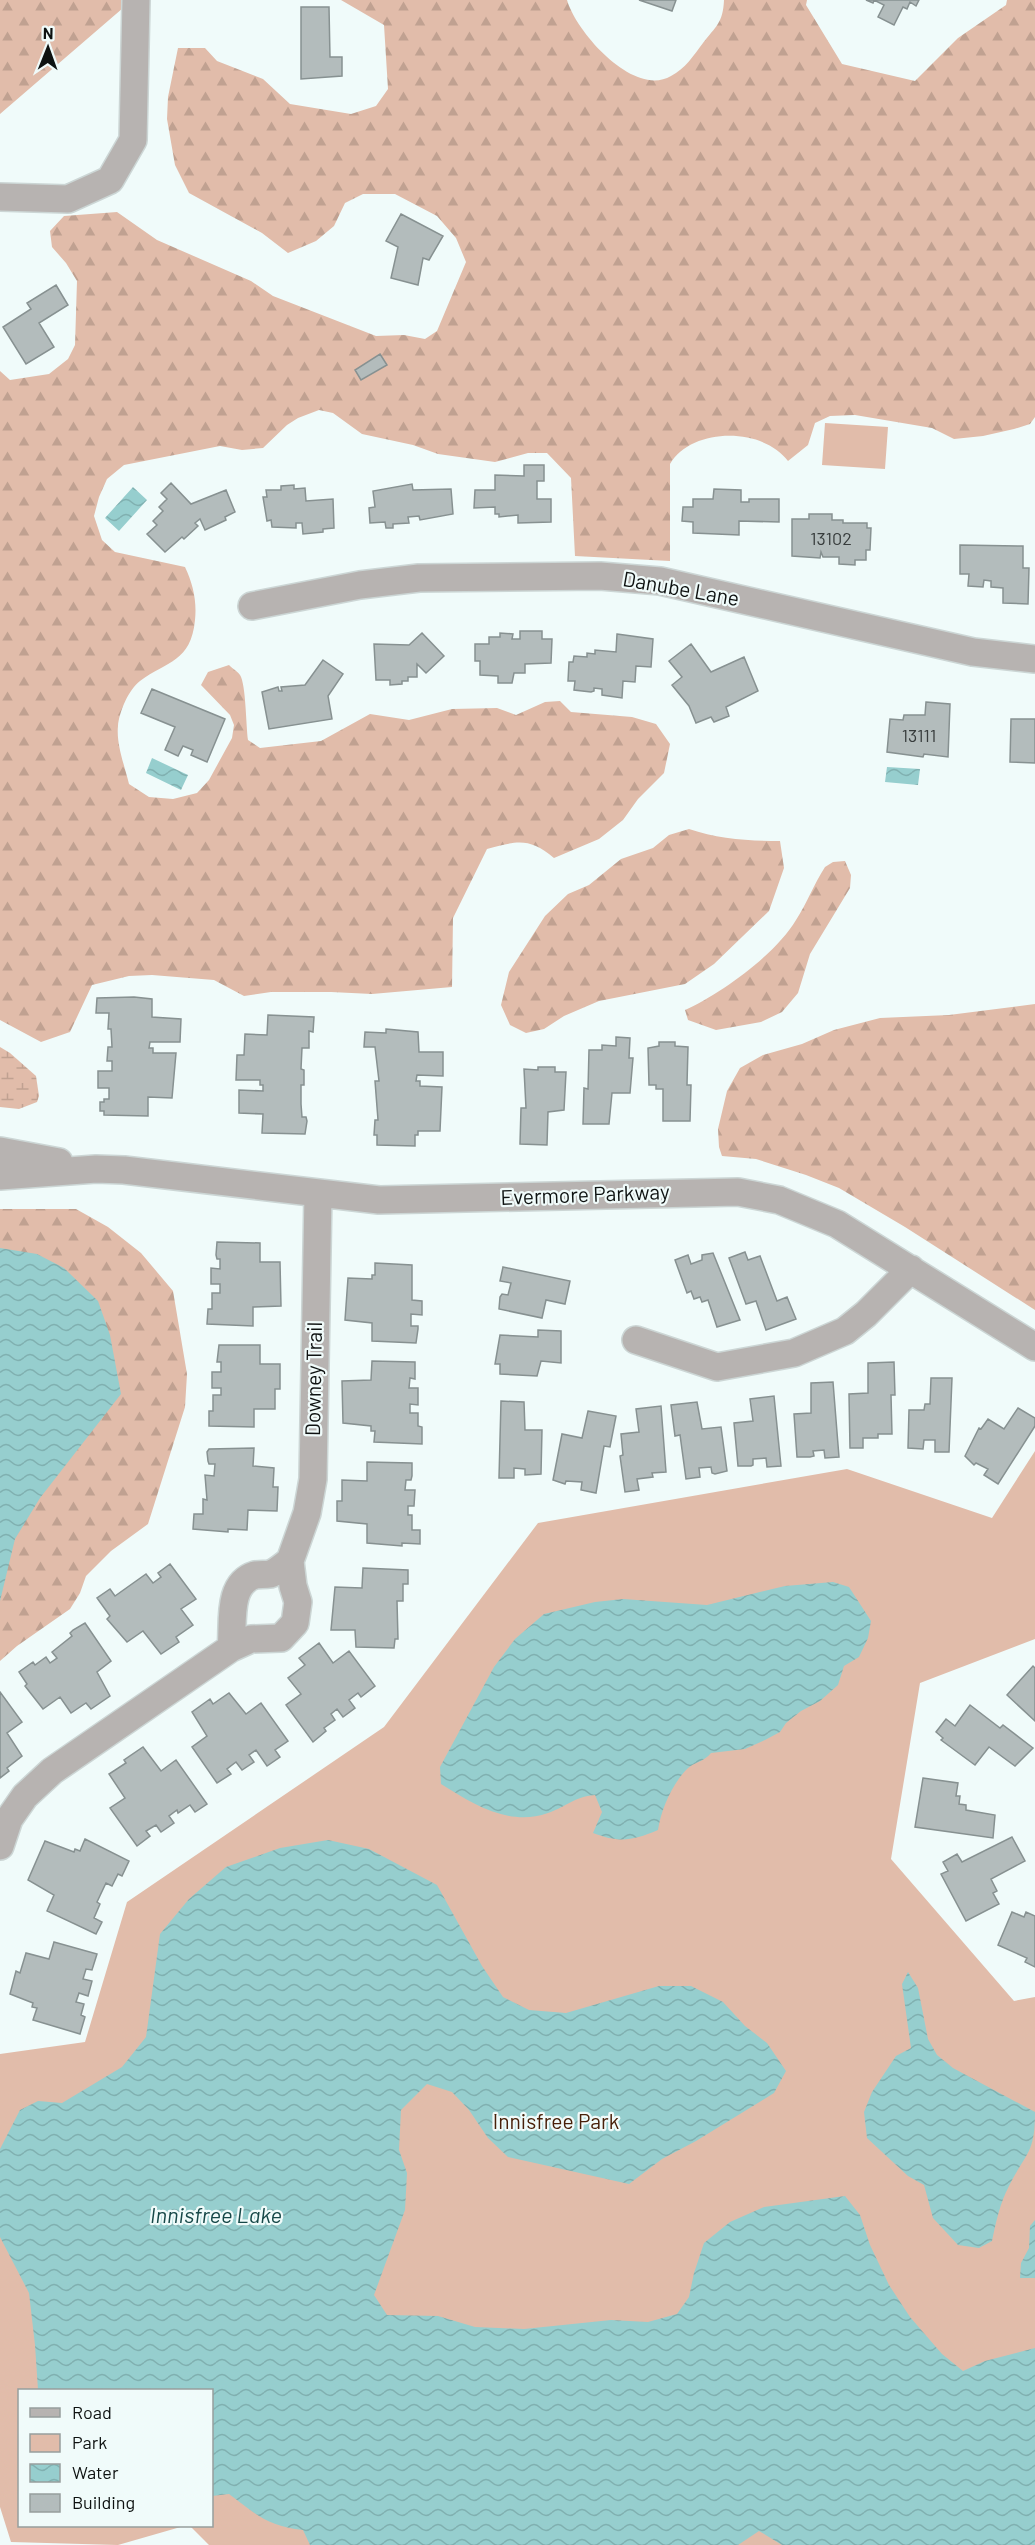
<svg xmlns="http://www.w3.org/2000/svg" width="1035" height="2545" font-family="Barlow,sans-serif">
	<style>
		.forest { fill: url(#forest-firs) }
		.wetland { fill: url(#wetland-marsh) }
		.park { fill: #e1bcaa }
		.water { fill: url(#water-waves) }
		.building { fill: #b3bcbc; stroke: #879191; stroke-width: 1.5 }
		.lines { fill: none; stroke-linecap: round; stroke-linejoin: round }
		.minor-casing { stroke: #ccd6d5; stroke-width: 30 }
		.minor { stroke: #b7b3b1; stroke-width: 27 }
		.labels { text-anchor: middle; stroke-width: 4.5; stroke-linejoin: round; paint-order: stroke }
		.number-label { font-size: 18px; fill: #373c3c }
		.street-label { font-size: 21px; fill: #0e1211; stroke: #f0fbfa }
		.park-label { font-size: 21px; fill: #482009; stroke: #f0fbfa }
		.water-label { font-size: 22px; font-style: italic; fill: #164848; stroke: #f0fbfa }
	</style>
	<defs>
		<pattern id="forest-firs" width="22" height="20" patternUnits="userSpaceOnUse" patternTransform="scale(1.5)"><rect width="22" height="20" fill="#e1bcaa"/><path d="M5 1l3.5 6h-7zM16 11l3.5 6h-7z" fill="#c0a191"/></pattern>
		<pattern id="wetland-marsh" width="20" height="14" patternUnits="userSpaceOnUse" patternTransform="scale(1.5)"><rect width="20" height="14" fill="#e1bcaa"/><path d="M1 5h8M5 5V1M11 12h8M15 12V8" fill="none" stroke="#c0a191"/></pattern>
		<pattern id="water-waves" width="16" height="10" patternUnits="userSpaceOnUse" patternTransform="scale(1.5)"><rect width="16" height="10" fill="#96cece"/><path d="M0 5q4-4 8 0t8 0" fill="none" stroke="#80b0b0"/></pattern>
	</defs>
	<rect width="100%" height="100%" fill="#f0fbfa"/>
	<path class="forest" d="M0 0H123V8L0 114Z
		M341 0H567C576 32 634 98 671 76 685 69 694 55 703 43 716 26 723 23 724 0H807L806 5 842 64 915 81 958 38 1006 5 1007 0H1035V417L1030 424 1014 429 983 436 954 439 932 428 855 415 830 416 815 423 808 445 788 461C763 427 692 427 670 464V561L575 556 571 478 547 453H528L495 462 438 454 413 445 362 434 333 413 319 410 298 418 287 425 263 448 242 450 220 446 124 465 107 479 99 497 94 516 102 540 115 552 185 567C193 584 197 601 195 620 191 662 167 661 140 681 129 689 119 712 118 726 116 744 125 767 129 784L149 797 173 799 197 793 209 780 232 738 234 725 230 715 201 685 208 672 229 665C232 668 238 672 240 675 246 684 246 726 248 740L260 748 321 741 370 714 409 720 452 709 497 708 516 715 545 702 560 701 571 712 632 717 656 724 670 744 664 773 638 799 623 820 599 839 554 858C529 837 517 841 487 849L453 918 452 987 372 994 331 992H271L244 996 214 980 152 975 129 976 92 985 70 1032 41 1042 0 1020V371L10 380 49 374 68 359 75 345 77 281 66 263 52 247 50 231 64 216 117 212 157 240 251 281 273 296 376 336 404 335 425 339 437 331 466 262 456 238 437 216 395 194H363L345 203 334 226 316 241 288 253 262 233 189 193 175 165 167 119 168 97 178 48H205L217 61 263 79 290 104 351 114 376 106 388 89 384 25Z
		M689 829C718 839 750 841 780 841L784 868 769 911 714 964 685 984 599 1001 564 1016 544 1029 526 1033 510 1025 501 1005 509 972 545 916 568 894 589 885 621 859 653 848 669 835Z
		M845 861 851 875 850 888 810 954 798 993 782 1012 761 1022 716 1030 688 1020 685 1010C721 994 776 954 796 920 807 903 814 884 825 867L833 862Z
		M1035 1004V1310L905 1227 839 1188 806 1175 756 1159 722 1156 719 1147 718 1129 727 1091 740 1068 763 1055 802 1044 834 1030 880 1018 949 1015Z
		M0 1209H76L108 1227 141 1253 173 1291 187 1374 185 1407 148 1524 111 1551 86 1576 80 1593 70 1609 17 1646 0 1661Z"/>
	<path class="wetland" d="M0 1047 10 1053 36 1076 39 1096 37 1102 19 1109 0 1107Z"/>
	<path class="park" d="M825 423 888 427 885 469 822 465Z
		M1035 1451V1639L920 1683 891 1859 1014 2001 1035 1997V2545H209L190 2526H212V2390H20V2526H184L118 2545 11 2542 0 2507V2054L85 2042 127 1902 384 1727 538 1523 847 1469 992 1518Z"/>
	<path class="water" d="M133 487 147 500 119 531 105 518Z
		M152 758 188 775 181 790 146 773Z
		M887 767 920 769 918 785 885 782Z
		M0 1248 37 1254 64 1268 98 1301 110 1335 121 1394 40 1498 15 1539 0 1601Z
		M833 1582 849 1587 871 1621 868 1638 859 1657 844 1666 838 1685 820 1701 801 1711 786 1723 780 1732 765 1740 745 1749 711 1753C704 1762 694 1762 687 1769 672 1784 661 1810 658 1830 632 1841 619 1843 593 1833L602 1812 595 1795C573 1797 568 1806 548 1813 509 1827 473 1804 441 1784L440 1767 494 1667 515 1639 544 1614 595 1602 623 1599 707 1605 785 1586Z
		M328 1840 369 1849 437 1885 482 1966 503 1997 529 2010 566 2013 659 1986H691L723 2002 745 2026 767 2043 786 2071 774 2093 696 2141 662 2159 629 2184 508 2157 488 2138 469 2110 452 2092 427 2084 401 2110 399 2150 407 2173 405 2210 374 2295 387 2315 438 2316 475 2327 524 2329 611 2320 648 2322 677 2314 689 2297 694 2273 704 2243 730 2222 764 2207 845 2196 860 2215 870 2245 889 2285 910 2317 942 2354 963 2371 985 2361 1035 2348V2545H782L759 2531 738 2545H310L303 2530C267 2526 257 2515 229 2494L212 2496V2390H38L35 2345 29 2293 0 2237V2149L20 2110 38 2101 62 2103 122 2067 146 2037 160 1934 189 1899 226 1867 280 1848Z
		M908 1972 918 1988 928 2039 937 2055 953 2068 1035 2112C1035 2154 1026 2152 1009 2186 1000 2203 996 2222 992 2241L979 2248 958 2245 933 2218 924 2185 908 2176 867 2138 864 2112 872 2092 896 2056 911 2048 902 1984Z
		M1035 2220V2278H1020L1021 2263 1029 2248 1030 2226Z"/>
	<path class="building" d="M639 0H676L672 11Z
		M866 0H919L916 6 910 2 907 9 903 7 894 25 878 17 884 5 874 0 873 3Z
		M301 7H329L330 57H342V76L301 79Z
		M401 214 443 236 429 260 423 258 418 285 391 278 398 247 386 241Z
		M56 285 68 305 39 323 54 347 26 364 3 327 31 309 27 303Z
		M380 354 387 365 361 380 355 370Z
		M524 465H544V481H537V499H551V522L518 523V515L499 517V514H495V507L474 508 475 490H495V475L524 476Z
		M171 483 191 504 226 490 235 512 225 517 226 520 205 530 200 519 195 523 198 526 184 539 182 537 165 552 147 534 157 525 153 521 163 511 159 507 167 499 161 493Z
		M412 484 413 490 451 489 453 514 420 520 419 516 408 517 409 523 393 524V528H386L385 522 370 523 369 508 375 507 373 491Z
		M294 485V489L305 488 306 501 333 499 334 528 323 529V532L303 534 302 523H296V528L272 527 271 520 267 521 263 497H267L266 490H281V486Z
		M714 489 741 490V502H749V499H779V522L739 521V535L693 533V522L682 521 683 507H693V499H713Z
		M809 514H832V520H843V523H867V528H871L870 550H866V560H855V565L839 564V557H823L821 552 820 558 792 556V519H809Z
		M960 545 1023 546V568H1029L1028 604 1003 603V588L991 587V581L984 580 983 587 968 586 969 574H960Z
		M520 631H542V639H552L551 663 525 664V673H514L512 683H498V676L480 675V661H475V644H489V637H500V633L513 634 512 639H520Z
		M422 633 444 656 426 673 417 664V677H408V681H402V684L390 685V680H376L374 644 409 645Z
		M617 634 653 639 651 667 636 666 635 682 623 681 622 698 602 695V689L594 688V691L591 692 574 690 575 681H568L569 662H573L574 656 587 657V653L595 654V650L616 652Z
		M691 644 711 672 744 657 758 691 726 707 729 716 714 722 711 717 696 723 689 706 672 685 682 677 669 661Z
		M323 660 343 674 328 696 332 719 269 729 262 692 278 687 279 691H282L281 687 305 685Z
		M152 689 225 719 207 762 191 755 193 750 183 746 178 756 165 750 175 727 141 713Z
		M926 702 950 704 948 757 924 754 923 757 887 752 890 719 903 720 904 715H925Z
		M1011 719H1035V763L1010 762Z
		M134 997 152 999V1017L181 1019 180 1042H150L149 1048H153V1053H176L172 1098 148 1097V1116L104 1115V1111H100V1102H104V1099H109V1088H98V1071H112V1061H107L108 1047H112L111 1029H108L109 1013H96L97 998Z
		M268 1015 314 1017 313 1032 309 1031V1048H302L301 1069 304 1070V1085H301V1104L302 1117H306L307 1121 305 1134 262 1133 263 1114 239 1113V1090L263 1091V1085H260V1080H236L237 1055H244L245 1034 267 1035Z
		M386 1029 418 1032 419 1052H443V1076L417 1075 416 1081H420V1086L442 1087 440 1131H418V1135H415V1146L377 1145V1135H374L375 1120H378L375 1081H379L375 1047H364L365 1032 386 1033Z
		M616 1037 630 1038 629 1058H633L630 1093H612L609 1124H583L584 1088 588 1089 589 1050H602V1045L616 1046Z
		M659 1042H675V1046L688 1047 687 1085H691L690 1121H663V1089H656V1085H649L648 1048 659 1046Z
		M538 1067H555V1072H566L564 1110 548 1112 547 1145 520 1144 521 1108H526L524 1069 538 1070Z
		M217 1242 260 1243V1262H280L281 1306 253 1307V1326L207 1324 208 1309H212V1293H220V1284H211V1268L220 1269V1259H217L216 1255Z
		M745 1252 748 1260 760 1256 777 1301 787 1297 796 1319 766 1330 756 1301 746 1304 729 1258Z
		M713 1253 740 1320 717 1327 708 1300 702 1302 700 1297 694 1299 691 1291 687 1293 675 1260 688 1255 691 1264 702 1260V1255Z
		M375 1263 412 1265V1300L422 1301V1315L411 1314V1326H418V1329L416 1343 372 1341V1323L345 1320 348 1278 372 1279V1275H375Z
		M503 1267 570 1281 565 1304 546 1300 542 1318 499 1309 500 1297 502 1294 508 1295 511 1283 500 1281Z
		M538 1330 561 1331V1363L541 1361 537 1376 500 1374V1364H495L500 1335 538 1337Z
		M219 1345H260V1364H280V1389H275V1409H254V1427L209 1426V1411H213V1395H221V1388H212V1372H221V1362H217Z
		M372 1361 415 1362V1379L410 1378 409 1388H418V1405L410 1404V1413H418V1426L422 1427V1444L374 1442 375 1431H371V1426L343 1423 342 1381 371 1380Z
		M894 1362 895 1395H891L892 1434H878V1438H863V1448H850L849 1394 868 1393V1363Z
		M931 1378H952L949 1452H935V1440H924L923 1449 908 1448 909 1410H924L925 1404H930Z
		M833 1382 839 1457 825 1458 824 1450 813 1451 814 1456 810 1457H797L794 1414 811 1413V1383Z
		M774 1396 781 1466 767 1467 766 1458 753 1459V1465L751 1466H738L734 1423 753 1421 750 1399Z
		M501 1401 524 1402 525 1430H542L541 1474 525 1475V1469L514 1468V1478H499Z
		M697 1402 702 1429 721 1427 727 1471 715 1474 712 1473 711 1467 699 1468 700 1477 686 1479 680 1435 675 1436 671 1405Z
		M661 1406 666 1472 652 1473 653 1477 637 1479 639 1490 625 1492 620 1456 623 1455 621 1434 639 1432 636 1409Z
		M1018 1408 1035 1418V1426L998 1484 984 1475 988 1469 976 1463 974 1465 965 1456 979 1428 981 1429 988 1419 1004 1429Z
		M588 1411 616 1416 610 1447 604 1446 596 1493 581 1490 582 1482 566 1481 565 1484 553 1480 562 1434 582 1438Z
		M254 1448 253 1466 274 1468 273 1487H278L277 1511 248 1510 247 1530 228 1529V1532L193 1529 194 1514H203V1499L207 1500 205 1475 214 1476 215 1464H209L208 1461 207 1452 209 1449Z
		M367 1462 412 1463V1476L411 1480H406L405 1490H415L414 1506H408V1515H412V1530H420V1544L402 1543V1546L367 1543V1524L337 1521V1501H342V1480L367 1481Z
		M170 1564 196 1599 181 1609 193 1625 176 1637 179 1642 161 1654 143 1631 127 1642 107 1619 110 1616 97 1598 110 1589 115 1596 146 1574 153 1583 161 1577 158 1573Z
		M363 1568 408 1570V1584H403V1601H397L398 1639H395L394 1648 356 1647 355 1630H331L335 1587 362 1588Z
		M85 1623 111 1661 97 1672 110 1696 91 1709 86 1703 71 1713 60 1697 43 1709 25 1686 27 1684 19 1672 33 1662 35 1665 46 1657 50 1663 57 1658 52 1652 72 1636 70 1633 73 1630Z
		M319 1643 333 1663 349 1651 375 1686 361 1697 358 1693 349 1700 355 1708 343 1717 337 1709 331 1714 335 1720 324 1728 326 1731 313 1742 286 1705 301 1694 288 1678 305 1665 299 1658Z
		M1033 1666 1035 1668V1721L1007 1695Z
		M0 1692 22 1722 7 1733 22 1756 7 1768 9 1771 0 1778Z
		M229 1693 246 1714 261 1703 288 1741 275 1750 280 1757 267 1766 256 1750 249 1755 254 1762 242 1770 236 1762 227 1769 231 1774 217 1783 192 1747 207 1736 192 1712 210 1699 213 1704Z
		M970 1705 1000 1728 1003 1725 1033 1748 1015 1766 989 1747 975 1765 941 1740 943 1738 936 1732 946 1719 955 1726Z
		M143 1747 161 1771 176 1760 207 1804 195 1812 190 1805 178 1813 177 1810 169 1816 174 1823 161 1832 156 1825 146 1831 150 1836 137 1846 110 1808 125 1798 109 1774 126 1763 124 1760Z
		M923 1778 958 1783 956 1796H960L959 1804 966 1805V1810L995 1815 993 1838 915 1827Z
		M1012 1837 1025 1861 991 1879 997 1891 993 1893 999 1904 966 1921 941 1874 948 1871 943 1862 957 1854 962 1862Z
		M85 1839 129 1861 122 1876 118 1874 112 1886 106 1883 97 1902 100 1904 94 1918 102 1922 96 1934 47 1911 54 1895 28 1880 45 1841 74 1852 75 1849 80 1851Z
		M1012 1912 1024 1917 1026 1912 1035 1916V1967L1025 1962 1027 1958 998 1945Z
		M54 1942 97 1954 92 1970 86 1969 83 1979 92 1981 88 1996 79 1993 76 2002 84 2004 81 2015 85 2017 80 2034 33 2020 37 2008 32 2007 33 2003 10 1994 16 1971 20 1973 26 1953 49 1959Z"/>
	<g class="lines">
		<defs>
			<path id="minor" d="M0 197 68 199 110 180 133 140 136 0
				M252 606 360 585 419 578 600 576 660 581 973 652 1035 659
				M0 1151 59 1162
				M0 1176 96 1169 124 1170 379 1200 738 1192 779 1200 837 1224 1035 1347
				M636 1340 717 1367 794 1353 845 1331 866 1314 911 1269
				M231 1648C234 1625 226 1584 255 1575 260 1574 265 1575 270 1574 277 1572 284 1565 290 1561
				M0 1846 9 1819 25 1796 52 1771 231 1648 251 1639 281 1638 295 1623 298 1602 293 1586 290 1561 307 1513 313 1479 318 1193"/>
		</defs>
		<use href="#minor" class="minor-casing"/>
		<use href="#minor" class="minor"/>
	</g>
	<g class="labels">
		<g class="number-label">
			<text x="831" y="545">13102</text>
			<text x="919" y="742">13111</text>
		</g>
		<g class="street-label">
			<text transform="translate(681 589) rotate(10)" y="7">Danube Lane</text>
			<text transform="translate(585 1195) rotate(-2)" y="7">Evermore Parkway</text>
			<text transform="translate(314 1379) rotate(-89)" y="7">Downey Trail</text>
		</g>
		<g class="park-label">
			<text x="556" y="2129">Innisfree Park</text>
		</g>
		<g class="water-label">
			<text x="216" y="2223">Innisfree Lake</text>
		</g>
	</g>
	<rect x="18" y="2389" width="195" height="138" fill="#f0fbfa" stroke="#969e9d" stroke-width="1.5"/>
	<rect x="30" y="2408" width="30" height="9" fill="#b7b3b1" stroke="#969e9d" stroke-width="1.5"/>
	<text x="72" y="2419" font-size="18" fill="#0e1211">Road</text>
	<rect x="30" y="2434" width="30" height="18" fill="#e1bcaa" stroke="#969e9d" stroke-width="1.5"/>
	<text x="72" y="2449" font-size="18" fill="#0e1211">Park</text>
	<rect x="30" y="2464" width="30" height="18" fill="url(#water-waves)" stroke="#969e9d" stroke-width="1.5"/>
	<text x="72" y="2479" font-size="18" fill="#0e1211">Water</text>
	<rect x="30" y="2494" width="30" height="18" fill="#b3bcbc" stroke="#969e9d" stroke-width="1.5"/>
	<text x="72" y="2509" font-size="18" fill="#0e1211">Building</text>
	<g transform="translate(48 48) rotate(1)" stroke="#f0fbfa" stroke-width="4.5" paint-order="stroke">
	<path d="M0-4.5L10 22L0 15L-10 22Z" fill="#0e1211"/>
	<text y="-9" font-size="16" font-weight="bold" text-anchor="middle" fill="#0e1211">N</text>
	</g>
</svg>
